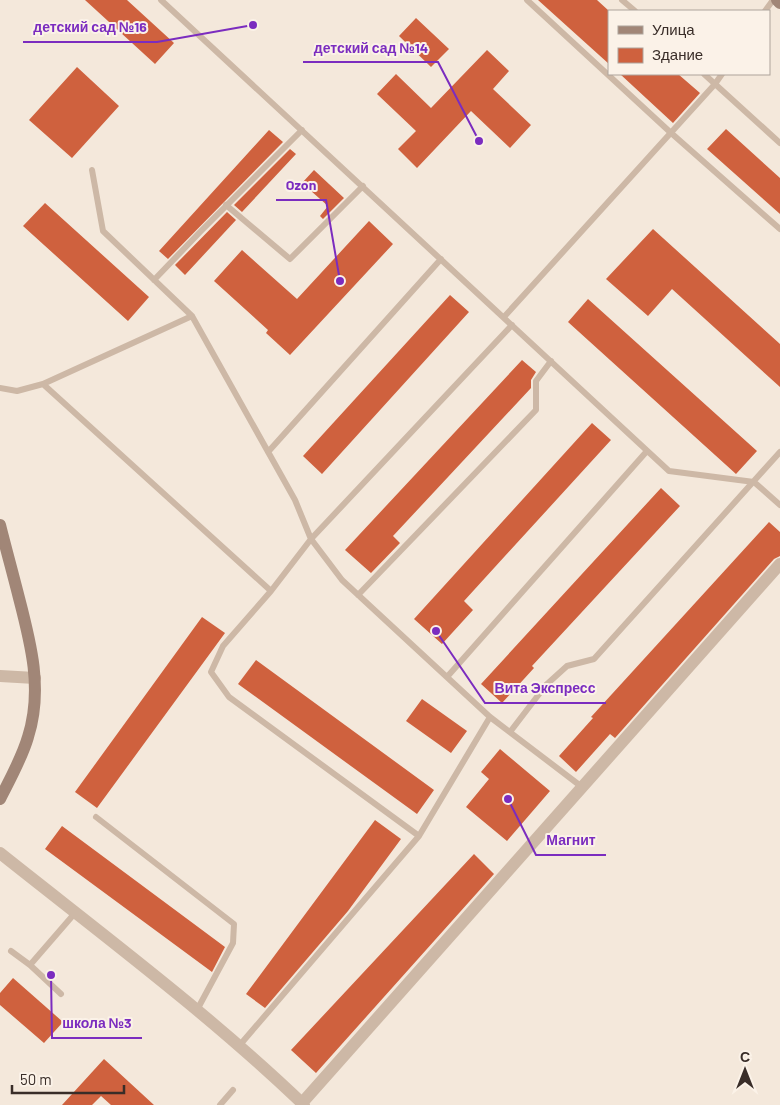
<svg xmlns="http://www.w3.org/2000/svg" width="780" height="1105" font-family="Barlow,sans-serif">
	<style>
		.building { fill: #cf613e }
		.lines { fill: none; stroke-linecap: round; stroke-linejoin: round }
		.lane { stroke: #cdb8a6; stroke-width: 6 }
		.street { stroke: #cdb8a6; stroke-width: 12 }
		.secondary { stroke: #a18677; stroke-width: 12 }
		.leader { fill: none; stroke: #7b2cbf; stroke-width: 2 }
		.callout-dot { fill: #7b2cbf; stroke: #fbf2e8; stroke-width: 2 }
		.callout-label { font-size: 14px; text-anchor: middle; font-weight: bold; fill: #7b2cbf; stroke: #fbf2e8; stroke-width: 4; stroke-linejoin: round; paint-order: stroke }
	</style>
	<rect width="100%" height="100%" fill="#f4e8db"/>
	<path class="building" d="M85 0H127L174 43 155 64Z
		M538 0H597L609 11V64Z
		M416 18 449 49 431 67 399 36Z
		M487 50 509 71 493 89 531 125 510 148 471 111 417 168 398 149 416 131 377 94 396 74 431 108Z
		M77 67 119 106 72 158 29 120Z
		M620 74H678L700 93 673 123Z
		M726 129 780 178V214L707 149Z
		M269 130 283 142 168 259 159 251Z
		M290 149 296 154 242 212 234 205Z
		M314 170 344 198 323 219 320 216 328 206 302 183Z
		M45 203 149 297 128 321 23 226Z
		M227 212 236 220 185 275 175 265Z
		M369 221 393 244 290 355 266 333 268 330 214 281 242 250 297 299Z
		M653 229 780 344V387L672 289 648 316 606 279Z
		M450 295 469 312 322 474 303 456Z
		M588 299 757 451 736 474 568 322Z
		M522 360 536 372 531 380V388L393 536 400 543 371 573 345 550Z
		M592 423 611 440 464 601 473 610 442 644 414 619Z
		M661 488 680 506 532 666 534 668 502 703 481 684Z
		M769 522 780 532V556L774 559 615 738 610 734 576 772 559 756 593 718 591 717Z
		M202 617 225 633 97 808 75 792Z
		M256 660 434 790 417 814 238 684Z
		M422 699 467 731 451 753 406 721Z
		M500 749 550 791 507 841 466 807 489 779 481 772Z
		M375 820 401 839 348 911 265 1008 246 994Z
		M62 826 225 947 212 972 45 849Z
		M474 854 494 874 316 1073 291 1050Z
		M13 978 63 1022 44 1043 0 1005V993Z
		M104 1059 154 1105H111L101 1096 92 1105H62Z"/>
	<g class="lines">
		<path class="lane" d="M161 0 669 471 754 482 780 505
			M527 0 670 132 780 229
			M622 0 635 11
			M765 11 773 0
			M704 74 780 143
			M92 170 103 231 192 316
			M226 205 290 259 363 186
			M154 280 201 231 302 130
			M504 317 715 84 722 74
			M43 384 271 591 311 539 512 325
			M0 388 17 391 43 384 192 316 295 500 311 539 342 580 490 717 582 787
			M268 452 441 259
			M271 591 223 646 211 672 229 697 419 836
			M358 595 536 410V381L551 361
			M447 677 647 451
			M510 732 546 685 567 666 594 659 780 452
			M96 817 234 924 233 943 197 1010
			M11 951 30 965 61 994
			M30 965 75 913
			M239 1046 419 836 490 717
			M220 1105 233 1090"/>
		<path class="street" d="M0 676 35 678
			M0 853C103 935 209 1014 304 1105
			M302 1103 780 564"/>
		<path class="secondary" d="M777 0 780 3
			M0 525C6 549 13 574 19 598 31 644 43 690 28 737 22 758 10 779 0 799"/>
	</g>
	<path class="leader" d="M253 25L157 42H23M479 141L438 62H303M340 281L326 200H276M436 631L485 703H606M508 799L536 855H606M51 975L52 1038H142"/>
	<g class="callout-dot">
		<circle cx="253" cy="25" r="5"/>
		<circle cx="479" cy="141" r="5"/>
		<circle cx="340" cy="281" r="5"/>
		<circle cx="436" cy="631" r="5"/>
		<circle cx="508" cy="799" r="5"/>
		<circle cx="51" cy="975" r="5"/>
	</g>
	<g class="callout-label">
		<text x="90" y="32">детский сад №16</text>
		<text x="371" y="53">детский сад №14</text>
		<text x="301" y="190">Ozon</text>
		<text x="545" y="693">Вита Экспресс</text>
		<text x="571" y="845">Магнит</text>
		<text x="97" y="1028">школа №3</text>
	</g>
	<rect x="608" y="10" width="162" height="65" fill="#fbf2e8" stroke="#ada39b"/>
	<rect x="618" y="26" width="25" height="8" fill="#a18677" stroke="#ada39b"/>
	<text x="652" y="35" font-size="15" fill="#392d28">Улица</text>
	<rect x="618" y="48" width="25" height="15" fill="#cf613e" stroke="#ada39b"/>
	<text x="652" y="60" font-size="15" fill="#392d28">Здание</text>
	<g transform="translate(745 1070)" stroke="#fbf2e8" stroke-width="4" paint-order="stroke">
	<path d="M0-4L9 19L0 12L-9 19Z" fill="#392d28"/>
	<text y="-8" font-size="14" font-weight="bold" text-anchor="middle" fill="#392d28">С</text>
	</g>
	<path d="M12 1085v8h112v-8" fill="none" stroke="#392d28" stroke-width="2.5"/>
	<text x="20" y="1085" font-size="15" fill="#392d28" stroke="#fbf2e8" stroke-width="4" paint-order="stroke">50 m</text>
</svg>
